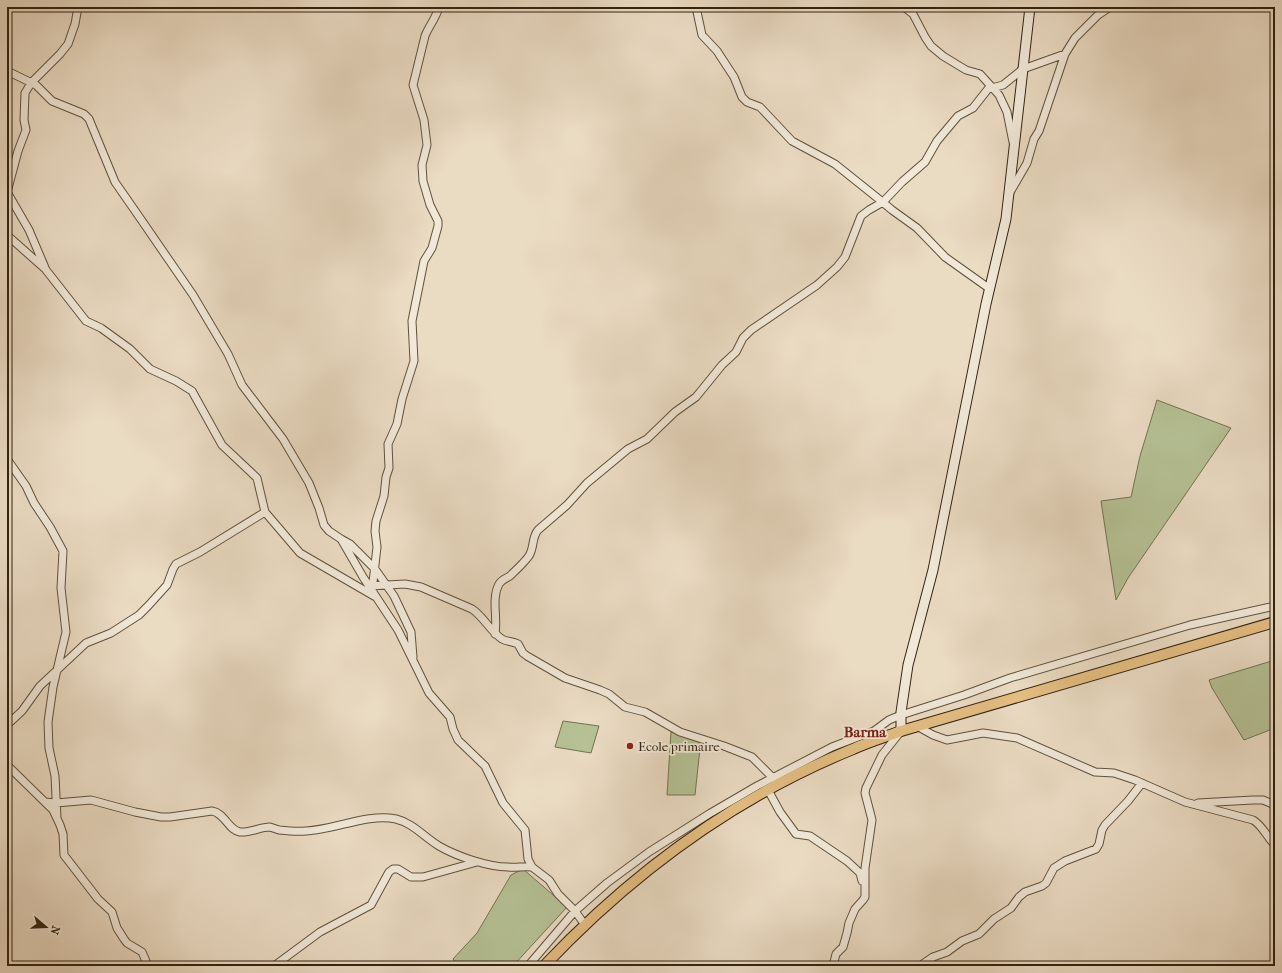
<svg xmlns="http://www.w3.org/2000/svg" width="1282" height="973" font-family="'IM FELL French Canon',serif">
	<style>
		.green { fill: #b5c195; stroke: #747252 }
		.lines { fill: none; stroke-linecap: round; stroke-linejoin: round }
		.street-casing { stroke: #60513c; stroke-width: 9 }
		.secondary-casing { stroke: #32230f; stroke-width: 11 }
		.primary-casing { stroke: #32230f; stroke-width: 12 }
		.street { stroke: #f1e8d8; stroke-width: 7 }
		.secondary { stroke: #f1e8d8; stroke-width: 9 }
		.primary { stroke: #e5be82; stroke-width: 10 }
		.poi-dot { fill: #8f2418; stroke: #f1e8d8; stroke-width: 1.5 }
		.labels { text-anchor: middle; stroke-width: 3.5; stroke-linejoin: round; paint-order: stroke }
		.poi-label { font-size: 13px; fill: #32230f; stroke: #f1e8d8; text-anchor: start }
		.quarter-label { font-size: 15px; font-weight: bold; fill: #7a1f14; stroke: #f1e8d8 }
	</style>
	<rect width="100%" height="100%" fill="#eadbc3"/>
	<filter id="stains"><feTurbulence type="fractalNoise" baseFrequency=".005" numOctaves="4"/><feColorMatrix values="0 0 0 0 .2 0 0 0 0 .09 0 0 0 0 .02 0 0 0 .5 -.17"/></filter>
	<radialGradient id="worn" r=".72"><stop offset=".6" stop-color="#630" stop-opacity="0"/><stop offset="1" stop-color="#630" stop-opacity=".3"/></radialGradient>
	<path class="green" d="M1157 400 1231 428 1128 578 1116 600 1101 501 1131 497 1140 456Z
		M1275 660V728L1244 740 1212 688 1209 680Z
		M563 721 599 726 591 753 555 747Z
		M671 732H680L701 739 695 795H667Z
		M523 869 567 907 513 966H458L453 959 477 933 511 875Z"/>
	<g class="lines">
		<defs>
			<path id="street" d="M696 7 702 35 717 51 734 77 742 97 747 102 760 107 792 141 835 164 880 200 892 210 917 228 945 257 990 289
				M904 7 913 14 925 37 931 46 943 56 966 70 980 74 999 95 1007 112 1013 142
				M7 71 36 85 52 101 84 114 89 119 115 182 140 218 193 295 228 354 242 385 283 439 309 483 319 508 324 525 329 531 341 539 363 577 398 630 429 693 450 717 453 729 458 740 485 766 503 803 525 830 528 859 532 867 549 880 558 894 575 911 585 925
				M7 192 29 230 46 270 86 321 101 328 130 349 150 369 176 381 192 391 222 445 257 478 265 512 300 553 374 596
				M7 192 18 151 26 130 24 120 25 93 31 83 60 54 68 44 75 24 78 7
				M1009 194 1027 163 1034 139 1039 131 1065 54 1075 38 1098 15 1110 7
				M7 235 44 268
				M7 459 26 486 34 503 50 527 63 551 61 588 66 632 53 687 48 722 49 748 55 776 57 818
				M341 539 350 544 375 569 394 596 411 632 413 657
				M369 586 405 584 421 587 472 609C484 617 490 631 502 639 507 642 512 641 518 644L523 653 527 656 565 678 600 690 609 694 625 707 645 712 680 732 724 746 752 757 773 778
				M372 591 377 547 375 531 376 521 384 496 386 477 389 468 388 444 397 424 402 399 414 361 412 321 424 261 432 248 438 226V221L430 205 423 181 422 165 427 145 424 120 413 85 425 36C429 26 436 18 439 7
				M495 634C498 618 491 599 499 584 502 579 508 578 511 575 516 570 528 559 530 554 534 546 532 537 538 530L567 505 587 483 628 449 647 439 675 412 696 397 722 365 736 352 743 338 751 330 817 285 837 267 845 257 861 216 869 210 883 202 902 182 925 162 937 141 958 116 973 108 988 89 1003 85 1023 69 1065 54
				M7 725 22 711 40 686 86 643 111 633 139 615 148 606 167 585 173 569 176 564 200 552 265 512
				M917 726 933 735 947 740 983 733 1017 738 1095 772 1114 773 1135 780 1185 802 1253 820C1262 825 1267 837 1275 845
				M7 765 53 810 60 825 63 834 64 855 98 899 112 912 117 928 124 939 127 943 142 952 148 966
				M768 790 780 812 796 834 810 836 847 861 860 873 862 881
				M45 802 56 803 91 800 135 812 161 817H170L212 811C225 813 228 830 240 832 250 833 260 827 270 827 273 828 276 829 279 830 288 831 297 832 306 831 335 830 367 813 396 819 413 823 425 838 439 846 456 856 488 867 508 867 516 868 524 866 532 867
				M1198 803 1253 800H1263L1275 805
				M274 966 320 932 371 905 389 872 393 869H398L411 877H423L477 862
				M528 966 575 911 607 883 649 852 709 814 757 786 832 747 874 731 889 720 901 715 964 695 1010 678 1190 625 1275 606
				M833 966 836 954 843 947 847 933 849 923 855 909 863 900 865 897V868L872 820 865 793 866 788 882 755 901 731
				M920 966 933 957 947 952 962 941 979 934 994 919 1011 908 1019 897 1025 892 1042 886 1046 883 1054 868 1065 861 1096 849 1099 844 1102 830 1105 825 1128 801 1142 783"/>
			<path id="secondary" d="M901 731V712L908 665 933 570 986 304 1006 219 1030 7"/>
			<path id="primary" d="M544 966C631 874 735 797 853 749 868 742 885 737 901 731L1275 622"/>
		</defs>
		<use href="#street" class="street-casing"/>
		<use href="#secondary" class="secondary-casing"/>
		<use href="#primary" class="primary-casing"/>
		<use href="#street" class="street"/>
		<use href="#secondary" class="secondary"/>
		<use href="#primary" class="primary"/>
	</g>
	<circle class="poi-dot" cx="630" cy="746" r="4"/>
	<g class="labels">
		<g class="poi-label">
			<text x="638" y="751">Ecole primaire</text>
		</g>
		<g class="quarter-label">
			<text x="865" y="737">Barma</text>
		</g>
	</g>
	<rect width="1282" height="973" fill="none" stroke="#eadbc3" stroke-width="24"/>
	<rect x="8" y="8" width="1266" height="957" fill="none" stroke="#32230f" stroke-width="2"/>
	<rect x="12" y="12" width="1258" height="949" fill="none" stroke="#32230f"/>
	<g transform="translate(46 927) rotate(109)" stroke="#f1e8d8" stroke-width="3" paint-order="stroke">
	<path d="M0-3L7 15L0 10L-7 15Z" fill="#32230f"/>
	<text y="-6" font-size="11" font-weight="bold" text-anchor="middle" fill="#32230f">N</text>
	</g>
	<rect width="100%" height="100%" filter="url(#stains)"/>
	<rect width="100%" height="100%" fill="url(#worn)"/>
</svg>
